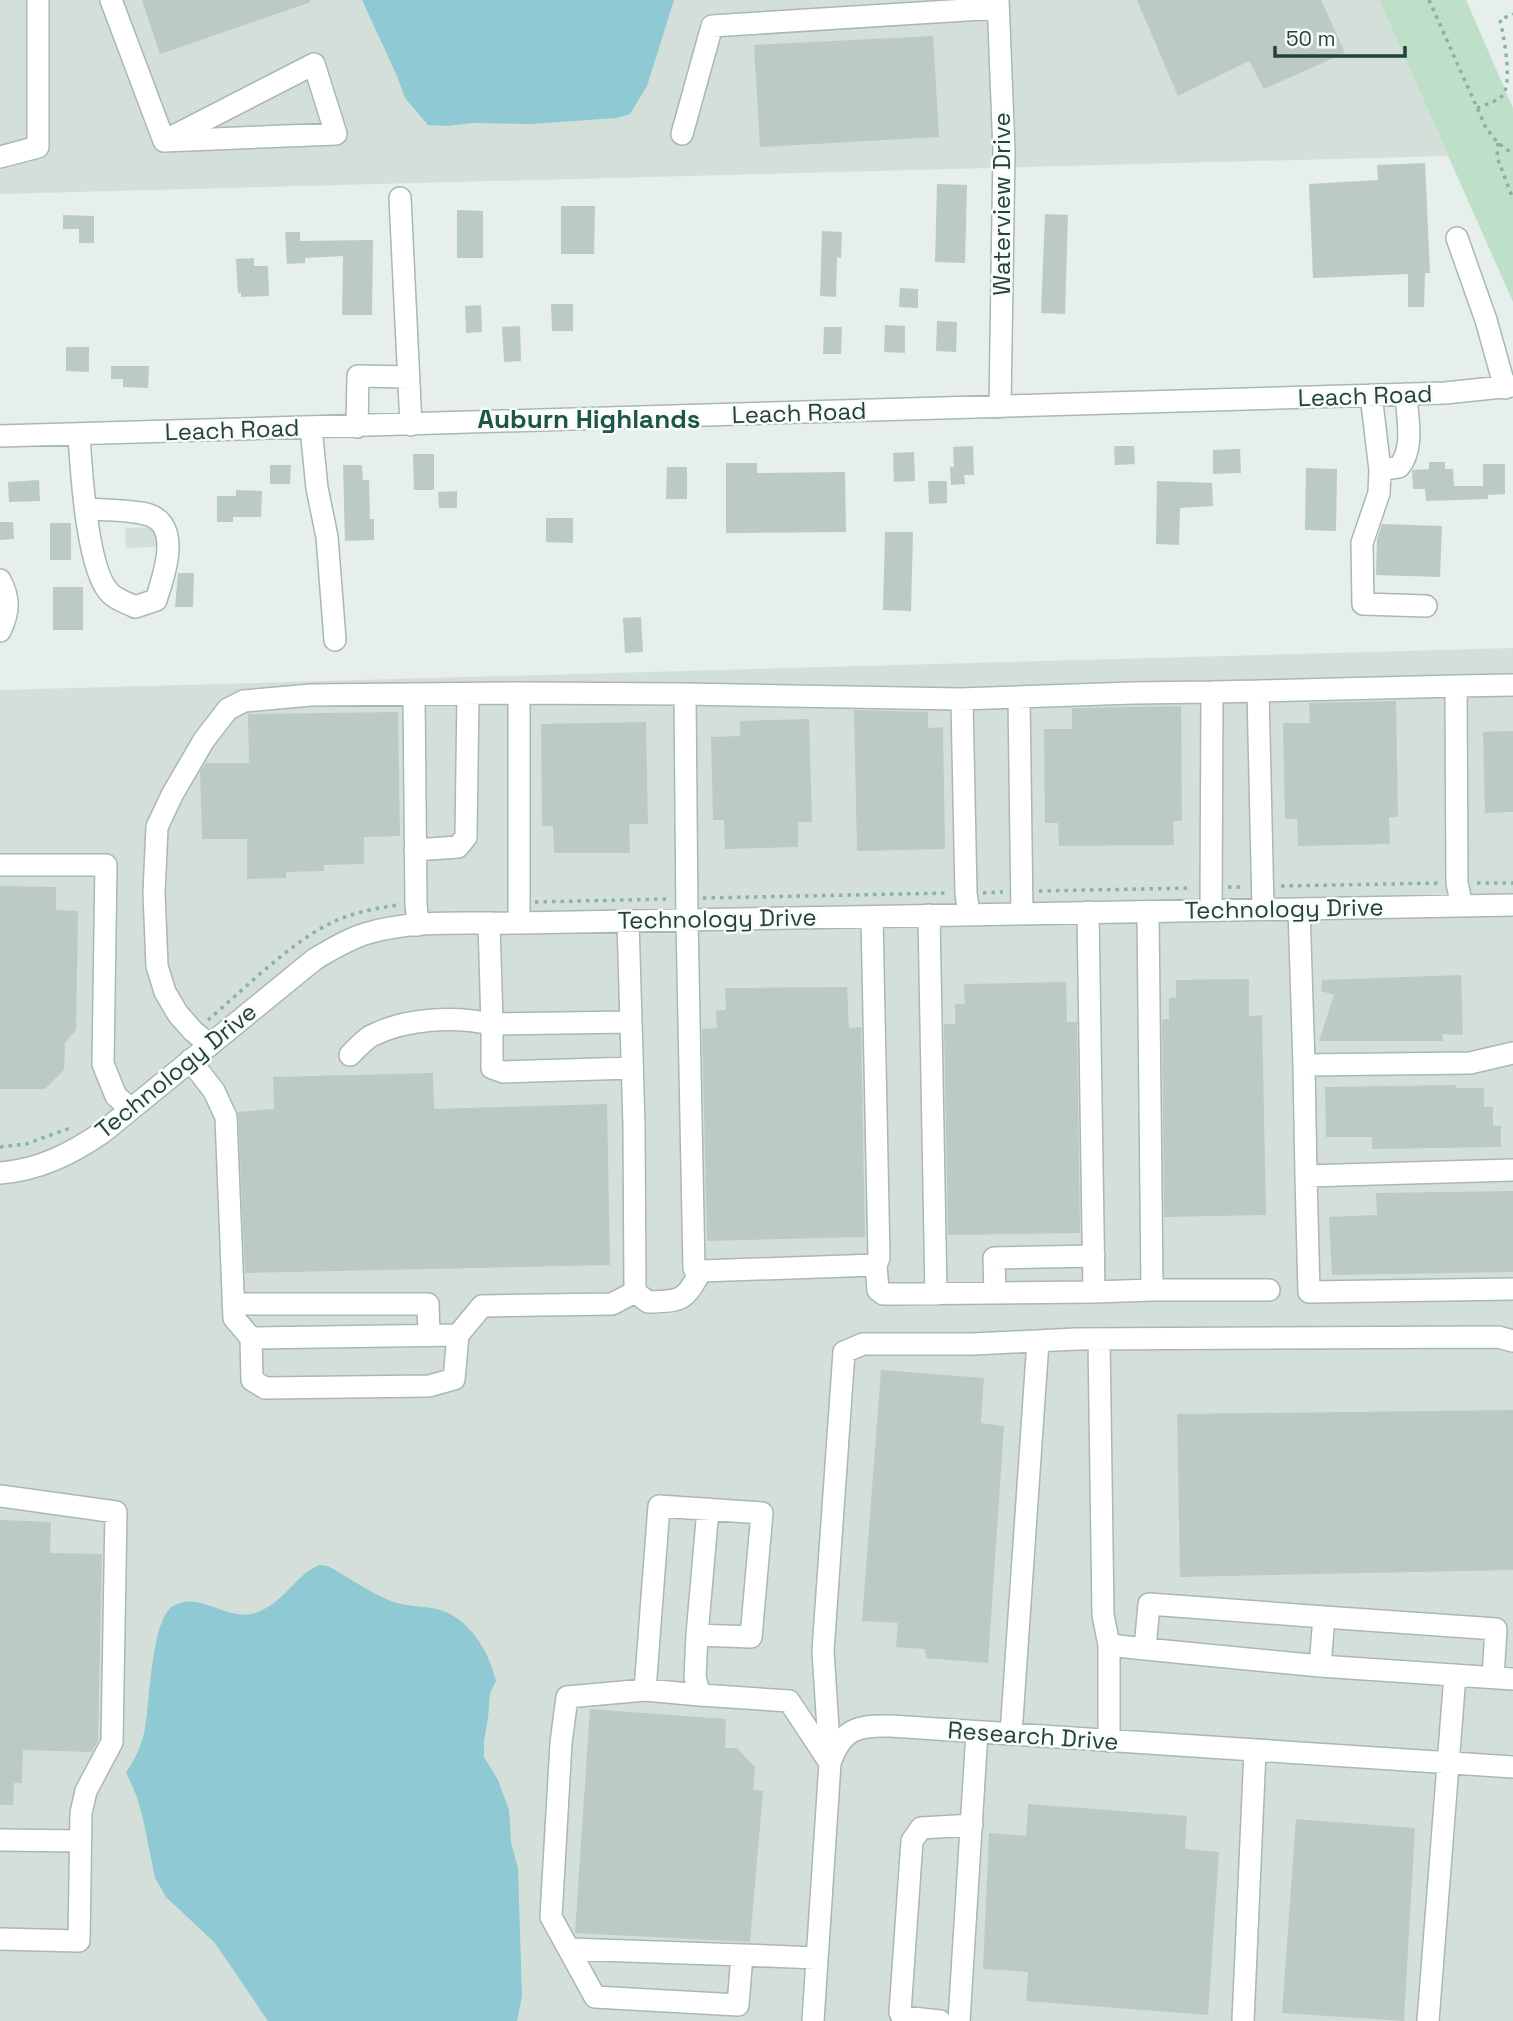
<svg xmlns="http://www.w3.org/2000/svg" width="1513" height="2021" font-family="'Space Grotesk',sans-serif">
	<style>
		.built { fill: #d4dfda }
		.green { fill: #bfe0c8 }
		.water { fill: #8ec9d4 }
		.building { fill: #bbcac4 }
		.lines { fill: none; stroke-linecap: round; stroke-linejoin: round }
		.minor-casing { stroke: #a8b8b2; stroke-width: 24 }
		.path { stroke: #86b3a5; stroke-width: 3.5; stroke-dasharray: 3.5 5; stroke-linecap: butt }
		.minor { stroke: #fff; stroke-width: 21 }
		.labels { text-anchor: middle; stroke-width: 5; stroke-linejoin: round; paint-order: stroke }
		.street-label { font-size: 24px; fill: #24423a; stroke: #f7fbf9 }
		.neighbourhood-label { font-size: 26px; font-weight: bold; fill: #1f5548; stroke: #f7fbf9 }
	</style>
	<rect width="100%" height="100%" fill="#e6efeb"/>
	<path class="built" d="M0 0H1379L1448 156 0 194Z
		M158 527V547L126 548 125 528Z
		M1513 648V2021H0V690Z"/>
	<path class="green" d="M1379 0H1466L1513 108V302Z"/>
	<path class="water" d="M362 0H674L647 86 630 114 617 118 530 124 473 123 447 126 428 125 405 98 397 76Z
		M319 1565 328 1566C350 1578 371 1594 394 1602 408 1607 423 1606 437 1609 469 1617 489 1651 496 1681L490 1693 488 1718 484 1741V1757L498 1780 509 1810 511 1842 518 1869 522 1996 517 2021H268L215 1943 166 1897 155 1878 143 1819 137 1797 126 1772C135 1761 142 1743 145 1729 150 1702 151 1620 173 1606 200 1590 226 1622 255 1613 282 1605 294 1576 319 1565Z"/>
	<path class="building" d="M142 0H310L311 2 160 54Z
		M1137 0H1321L1345 53 1264 89 1249 61 1178 96Z
		M933 36 939 137 760 147 754 45Z
		M1425 163 1430 273H1425L1424 307H1408V274L1313 278 1309 184 1378 180 1377 165Z
		M937 184 967 185 965 263 935 262Z
		M561 206H595L594 254H561Z
		M457 210 483 211V258H457Z
		M1045 214 1068 215 1065 314 1041 313Z
		M63 215 94 216V243H79V229H63Z
		M822 231 842 232 841 258 837 257 836 297 820 296Z
		M285 232H300V241L373 240 372 315H342L343 256 305 258V263L287 264Z
		M254 258V266H268L269 296 241 297V293H238L236 259Z
		M900 288 918 289V308L899 307Z
		M551 304H573V331H552Z
		M481 305 482 332 466 333 465 306Z
		M937 321 957 322 956 352 936 351Z
		M885 325 905 326V353L884 352Z
		M520 326 521 361 504 362 502 327Z
		M824 327H842L841 354H823Z
		M66 347H89V372L66 371Z
		M111 366H149L148 388 123 387V379H111Z
		M973 446 974 475H964L965 484 951 485 950 467H954L953 447Z
		M1114 446H1134L1135 464 1115 465Z
		M1240 449 1241 473 1213 474V450Z
		M914 452 915 481 894 482 893 453Z
		M413 454H434V490H414Z
		M1429 462H1445V469H1453L1454 486H1483V464H1505V494L1488 495V499L1426 501 1425 489H1413L1412 470 1429 469Z
		M726 463H757V473L845 472 846 532 726 533Z
		M270 465H291L290 484H270Z
		M343 465H362L363 480H369L370 519H374V540L345 541Z
		M667 467H687V499H666Z
		M1306 468 1337 469 1336 531 1305 530Z
		M39 480 40 501 9 502 8 482Z
		M928 481H947V503L929 504Z
		M1157 481 1212 483 1213 506 1180 508 1179 545 1156 544Z
		M236 490 262 491 261 517H233V522H217V496H236Z
		M457 491V508H439L438 492Z
		M546 518H573V543L546 542Z
		M0 522H13L14 539 0 540Z
		M50 523H71V560H50Z
		M1382 524 1442 526 1440 577 1376 575 1377 539Z
		M885 532H913L911 611 883 610Z
		M178 573H194L193 607H175Z
		M53 587H83V630H53Z
		M641 617 643 652 625 653 623 618Z
		M1396 701 1398 817H1389L1390 844 1298 846 1297 819H1285L1283 723H1310L1309 703Z
		M1181 706 1182 821H1173L1174 845 1059 846 1058 823H1045L1044 729H1072V708Z
		M854 710 928 712V728L943 727 945 849 857 851Z
		M398 712 400 836 364 837V864L324 865V871L286 872V878L247 879V839H202L200 772 206 763H249L248 714Z
		M809 719 812 822H798V847L725 849 724 820H713L711 737 740 736V721Z
		M646 722 648 824H629L630 853H554L553 826H542L541 724Z
		M1513 731V812L1485 813 1483 732Z
		M0 886 56 887V910L78 911 76 1030 65 1043 64 1070 45 1089H0Z
		M1461 975 1463 1035 1442 1034 1443 1041H1319L1334 995 1321 991 1322 980Z
		M1249 979V1016L1262 1015 1266 1215 1164 1217 1162 1019H1169V998H1176V980Z
		M1066 982 1067 1022H1077L1080 1233 948 1235 944 1024H955V1004H965L964 984Z
		M847 987 849 1028 861 1027 865 1237 707 1241 702 1029 717 1028 716 1011 726 1010 725 988Z
		M433 1073 434 1109 607 1104 610 1265 245 1273 238 1112 274 1109 273 1077Z
		M1456 1085V1088H1484V1107H1493V1126H1501V1147L1372 1149V1137H1326L1325 1087Z
		M1513 1191V1272L1332 1275 1329 1217 1377 1215 1376 1193Z
		M881 1370 984 1378 981 1423 1004 1426 988 1663 926 1658 925 1649 896 1647 898 1623 862 1621Z
		M1513 1410V1570L1180 1577 1177 1414Z
		M0 1520 51 1522 50 1553 102 1554 98 1741 92 1752 23 1750 22 1783H14L13 1805H0Z
		M590 1709 726 1719 725 1748H737L755 1767 753 1790 763 1791 750 1942 575 1933Z
		M1028 1804 1187 1816 1185 1849 1219 1852 1208 2015 1026 2001 1028 1972 983 1969 989 1833 1026 1836Z
		M1296 1819 1415 1828 1404 2021 1282 2013Z"/>
	<g class="lines">
		<defs>
			<path id="minor" d="M111 0 164 141
				M998 0 1004 151 1000 407
				M314 64 336 134 164 141Z
				M682 134 712 26 998 8
				M0 157 38 147V0
				M400 198 411 425
				M1457 238 1486 320 1505 388
				M1371 395 1380 470 1379 493 1362 543 1363 604 1426 606
				M357 427 358 376 409 377
				M311 428 317 488 327 537 335 640
				M79 435C81 468 87 573 111 594 117 600 128 603 135 607L156 600C165 572 184 519 141 513 124 510 105 510 87 509
				M0 436 1445 393 1513 386
				M1380 470 1399 467C1415 448 1407 417 1406 394
				M0 580C10 599 9 612 0 631
				M1258 691 1456 686
				M1212 692 1258 691 1263 909
				M414 694 416 904 418 925
				M685 694 960 699 962 701 966 893 969 915
				M1019 697 1022 914
				M960 699 1133 693 1212 692 1211 910
				M415 850 458 847 466 837 468 694
				M0 865H106L103 1064 116 1096 131 1109
				M1462 906 1457 883 1456 686 1513 685
				M1299 909 1304 1065 1470 1063 1513 1053
				M1148 912 1152 1290H1269
				M929 915 936 1294
				M489 923 492 1024 631 1022
				M519 923V693L685 694 687 920 694 1268 701 1271 876 1265 879 1258 872 917
				M210 1045 193 1031 178 1014 165 992 157 966 154 893 157 827 172 795 204 740 228 709 244 701 311 695 519 693
				M350 1055C356 1049 363 1041 371 1036 406 1018 454 1016 492 1024V1068L503 1072 632 1068
				M190 1060 214 1091 226 1117 234 1318 251 1338 458 1335 482 1306 612 1304 635 1292 634 1125 628 921
				M1304 1065 1306 1176 1513 1170
				M0 1173C39 1170 71 1154 103 1132L315 959C332 949 350 938 368 933 416 919 470 924 519 923L1513 905
				M1306 1176 1309 1292 1513 1289
				M876 1265 878 1290 883 1294 1094 1292 1088 912
				M635 1292 648 1302C683 1301 684 1301 701 1271
				M1094 1292 1152 1290
				M995 1293 994 1258 1094 1256
				M233 1304H428L429 1335
				M251 1338 252 1380 265 1388 429 1386 454 1379 458 1335
				M1099 1339 1103 1615 1109 1645
				M0 1496 116 1512 112 1742 86 1791 81 1813 79 1941 0 1939
				M697 1635 708 1509
				M1145 1649 1320 1666
				M1493 1677 1496 1629 1324 1617 1320 1666 1513 1679
				M645 1690 700 1695
				M1011 1734 1038 1341
				M1109 1741V1645L1145 1649 1149 1604 1324 1617
				M830 1760 823 1651 844 1352 863 1344H973L1076 1339 1498 1337 1513 1341
				M0 1840 80 1841
				M569 1949 742 1955
				M817 1958 742 1955 738 2005 595 1997 551 1917 561 1743 567 1697 645 1690 659 1506 762 1513 751 1637 697 1635 695 1677 700 1695 789 1701 830 1763
				M813 2021 830 1763C842 1729 857 1725 891 1726L1513 1767
				M940 2021 902 2017 900 2012 912 1841 921 1828 972 1825
				M959 2021 977 1732
				M1243 2021 1255 1751
				M1428 2021 1455 1675"/>
		</defs>
		<use href="#minor" class="minor-casing"/>
		<path class="path" d="M1429 0 1486 128 1498 143 1513 154
			M1477 108C1484 105 1496 102 1502 96 1513 84 1504 37 1500 20L1513 14
			M1498 143 1497 157 1513 199
			M1477 883H1513
			M1281 886 1441 883
			M1228 887H1245
			M1039 891 1192 888
			M983 893 1003 892
			M703 898 948 893
			M535 902 668 899
			M208 1020C243 990 290 943 331 923 351 913 376 908 398 905
			M0 1147 26 1144 73 1127"/>
		<use href="#minor" class="minor"/>
	</g>
	<g class="labels">
		<g class="street-label">
			<text transform="translate(1002 204) rotate(-90)" y="8">Waterview Drive</text>
			<text transform="translate(1365 396) rotate(-2)" y="8">Leach Road</text>
			<text transform="translate(799 413) rotate(-2)" y="8">Leach Road</text>
			<text transform="translate(232 430) rotate(-2)" y="8">Leach Road</text>
			<text transform="translate(1284 909) rotate(-1)" y="8">Technology Drive</text>
			<text transform="translate(717 919) rotate(-1)" y="8">Technology Drive</text>
			<text transform="translate(176 1071) rotate(-39)" y="8">Technology Drive</text>
			<text transform="translate(1033 1736) rotate(4)" y="8">Research Drive</text>
		</g>
		<g class="neighbourhood-label">
			<text x="589" y="428">Auburn Highlands</text>
		</g>
	</g>
	<path d="M1275 46v10h130v-10" fill="none" stroke="#24423a" stroke-width="3.5"/>
	<text x="1286" y="46" font-size="21" fill="#24423a" stroke="#f7fbf9" stroke-width="5" paint-order="stroke">50 m</text>
</svg>
